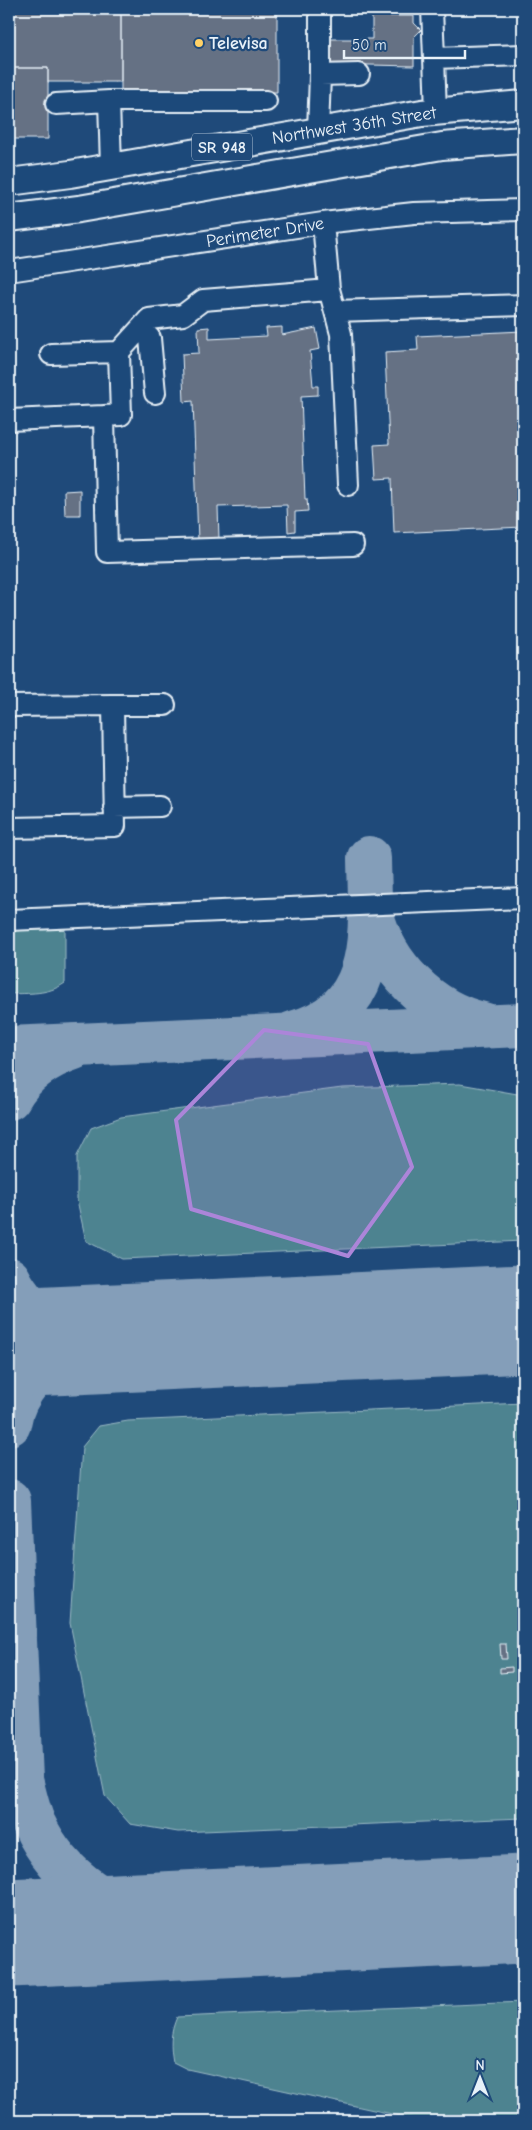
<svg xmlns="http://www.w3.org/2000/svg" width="532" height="2130" font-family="'Comic Neue',sans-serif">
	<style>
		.green { fill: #4e8390; stroke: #9bbac4 }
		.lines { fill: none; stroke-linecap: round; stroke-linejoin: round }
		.taxiway { stroke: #849eb9; stroke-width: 44 }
		.runway { stroke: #849eb9; stroke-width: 109 }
		.building { fill: #657184; stroke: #e8f1f8 }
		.minor-casing { stroke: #e8f1f8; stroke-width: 24 }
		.major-casing { stroke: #e8f1f8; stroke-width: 30 }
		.minor { stroke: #1f4a7a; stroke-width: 20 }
		.major { stroke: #1f4a7a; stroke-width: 26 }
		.marked { fill: #ac85d9; fill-opacity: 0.2; stroke: #ac85d9; stroke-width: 4; stroke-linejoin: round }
		.poi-dot { fill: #ffd166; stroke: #1f4a7a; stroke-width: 2 }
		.labels { text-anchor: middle; stroke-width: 4.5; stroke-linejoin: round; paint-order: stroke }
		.shield { fill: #1f4a7a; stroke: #acbfd2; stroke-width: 1 }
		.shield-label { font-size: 16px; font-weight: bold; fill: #e8f1f8 }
		.poi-label { font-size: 18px; font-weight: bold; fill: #e8f1f8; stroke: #1f4a7a; text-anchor: start }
		.street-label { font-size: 18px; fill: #e8f1f8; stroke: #1f4a7a }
	</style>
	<rect width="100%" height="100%" fill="#1f4a7a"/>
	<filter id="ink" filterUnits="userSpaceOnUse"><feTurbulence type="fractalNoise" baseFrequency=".02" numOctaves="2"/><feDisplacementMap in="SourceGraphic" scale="10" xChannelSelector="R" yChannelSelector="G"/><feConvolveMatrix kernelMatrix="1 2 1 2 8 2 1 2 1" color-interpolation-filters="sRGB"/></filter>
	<g filter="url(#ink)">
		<path class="green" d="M65 927V983C48 995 29 993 9 994V930Z
			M460 1084 523 1095V1241L122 1259 86 1241 77 1200V1156L91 1128 121 1117 342 1088Z
			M523 1403V1818L178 1832 130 1824 105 1796 70 1623 82 1447 99 1426 128 1421Z
			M523 2002V2121H429L410 2118 187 2069 173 2062C170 2045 170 2033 177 2017Z"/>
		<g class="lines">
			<path class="taxiway" d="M372 914C384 966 431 1013 483 1024
				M293 1033C382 1009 370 930 369 858
				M9 1048 523 1025
				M9 1098C23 1073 47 1057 74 1048
				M9 1279C31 1322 65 1334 110 1337
				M9 1424C13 1393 42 1359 71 1348 87 1342 104 1341 121 1338
				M9 1501 21 1780C25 1795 28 1810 34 1824 59 1878 113 1915 172 1921 208 1925 244 1922 280 1921"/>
			<path class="runway" d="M9 1343 523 1319
				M9 1933 523 1909"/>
		</g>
		<path class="building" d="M9 9H121V82H48V68H9Z
			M121 9H277V92L121 93Z
			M372 16H414V23L421 30 414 37V66L326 64V39H372Z
			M9 68H48V139H9Z
			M209 327V339L267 336 266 328 282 327V335L316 328 320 349 310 351 313 386H318V395L301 396 305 499H307L308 511 295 512V531L288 532 287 505 218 507 219 540 198 541 193 401 184 402 182 354 199 353 198 328Z
			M523 331V527L394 533 392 478 376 479 374 445 389 444 385 352 418 350 417 336Z
			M80 490V515H65L64 491Z
			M500 1644H506L507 1659H501Z
			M512 1667V1672L500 1673V1668Z"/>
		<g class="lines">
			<defs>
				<path id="minor" d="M320 9V75
					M432 9 434 58
					M109 101H266
					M56 104 109 101 111 167
					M436 112 434 58 523 55
					M318 131 320 75 359 74
					M323 223 329 289 341 334 348 485
					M9 271 323 223 414 213 523 210
					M335 311 523 305
					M140 329 150 338 155 393
					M51 354 119 352 149 319 183 315 203 300 329 290
					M104 416 121 415 119 352
					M9 420 104 416 107 552 353 545
					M113 705H165
					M9 706 113 705 115 826 9 828
					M114 807 160 806
					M9 920 523 898"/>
				<path id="major" d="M9 182 70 174 422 113 523 104
					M9 218 79 209 442 146 523 140"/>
			</defs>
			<use href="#minor" class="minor-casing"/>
			<use href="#major" class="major-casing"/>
			<use href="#minor" class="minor"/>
			<use href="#major" class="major"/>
		</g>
	</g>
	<path class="marked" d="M264 1030 368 1044 412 1167 348 1256 191 1209 176 1120Z"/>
	<circle class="poi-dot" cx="199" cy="43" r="5"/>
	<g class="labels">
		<rect class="shield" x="192" y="133.5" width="60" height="27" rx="4"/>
		<g class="shield-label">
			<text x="222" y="153">SR 948</text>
		</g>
		<g class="poi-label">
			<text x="209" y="49">Televisa</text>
		</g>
		<g class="street-label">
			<text transform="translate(354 125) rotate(-9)" y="6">Northwest 36th Street</text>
			<text transform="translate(265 232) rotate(-9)" y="6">Perimeter Drive</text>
		</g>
	</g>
	<rect width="532" height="2130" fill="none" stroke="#1f4a7a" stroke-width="30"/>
	<rect x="15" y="15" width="502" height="2100" fill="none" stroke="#e8f1f8" stroke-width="2" filter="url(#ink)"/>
	<g transform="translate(480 2078)" stroke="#1f4a7a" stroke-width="4" paint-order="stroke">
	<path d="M0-4L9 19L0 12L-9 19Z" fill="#e8f1f8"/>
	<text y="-8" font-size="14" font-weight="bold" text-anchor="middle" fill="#e8f1f8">N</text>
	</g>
	<path d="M344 50v8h121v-8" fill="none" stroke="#e8f1f8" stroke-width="2.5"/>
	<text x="352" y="50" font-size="15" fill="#e8f1f8" stroke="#1f4a7a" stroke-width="4" paint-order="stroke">50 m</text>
</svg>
